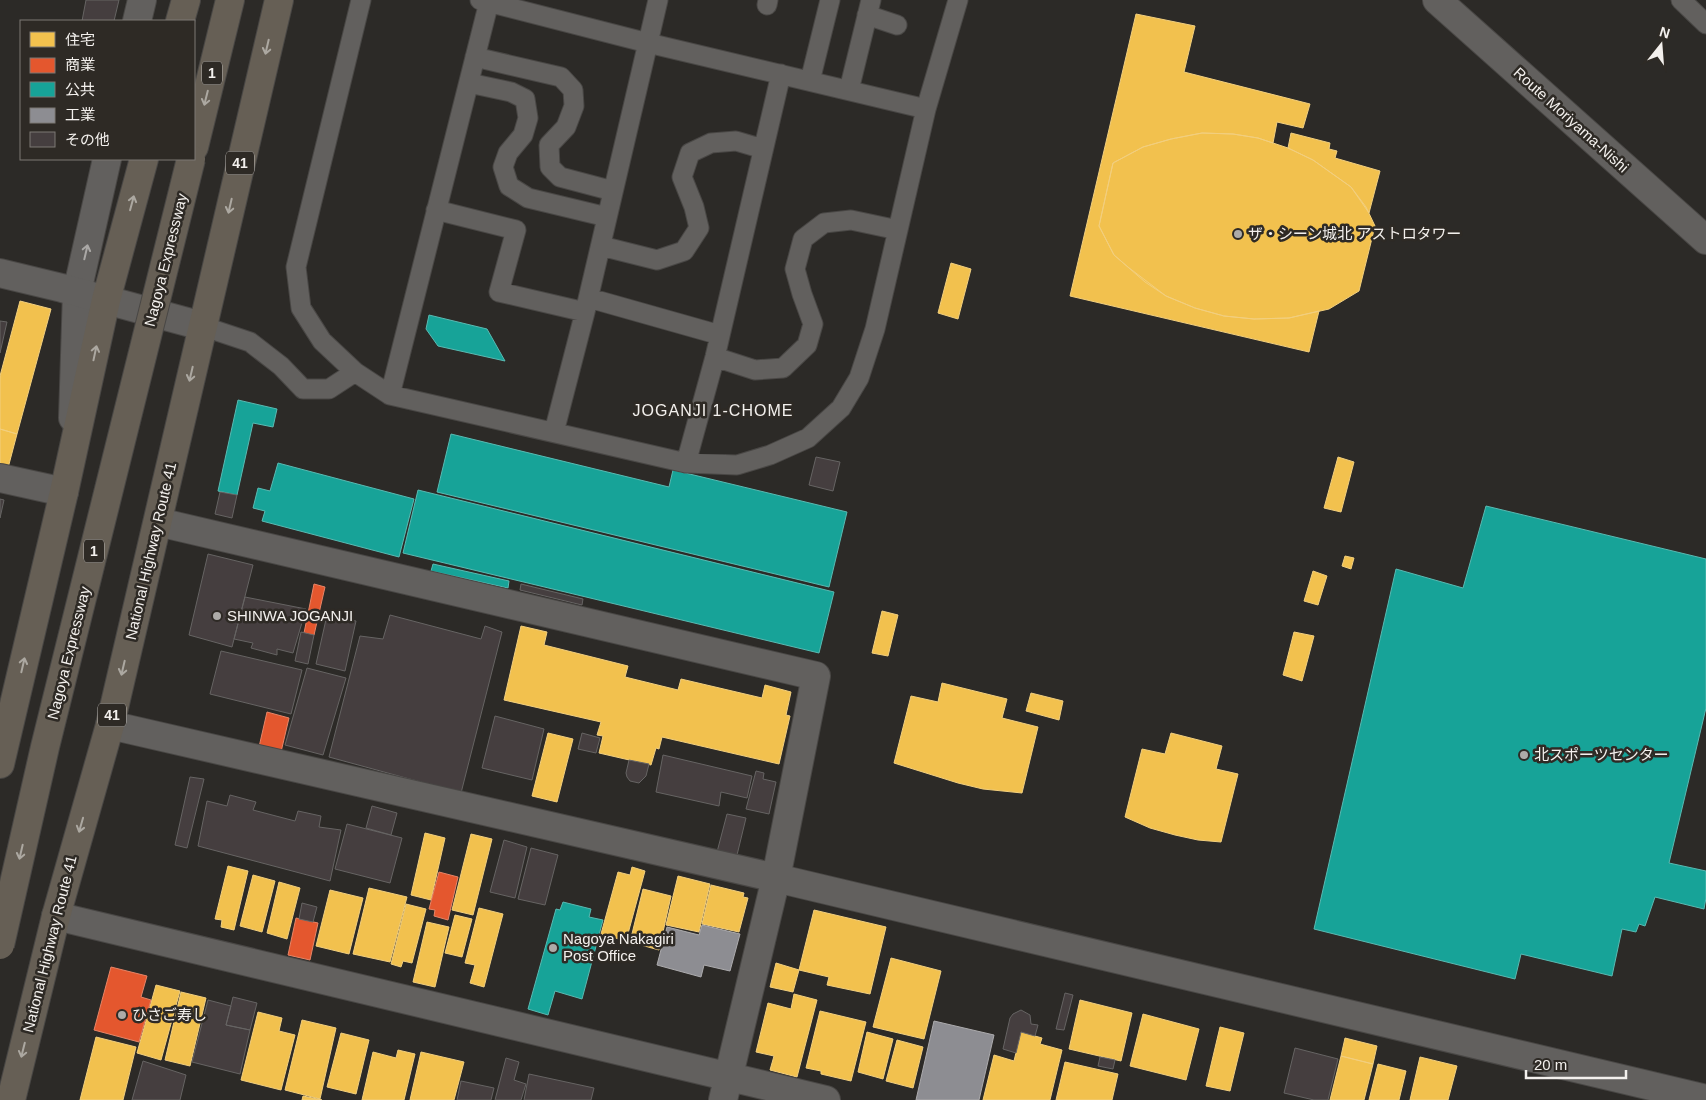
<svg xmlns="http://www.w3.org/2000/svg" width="1706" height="1100" font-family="Arial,'Noto Sans JP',sans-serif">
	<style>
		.homes { fill: #f2c14e; stroke: #f2cf7e }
		.shops { fill: #e4572e; stroke: #e88567 }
		.public { fill: #17a398; stroke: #59bab2 }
		.industry { fill: #8d8d92; stroke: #acabad }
		.building { fill: #453e3f; stroke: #666463 }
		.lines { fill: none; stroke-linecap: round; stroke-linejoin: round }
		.lane-casing { stroke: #494745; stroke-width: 21 }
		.street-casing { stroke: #494745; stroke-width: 30 }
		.secondary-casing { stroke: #494745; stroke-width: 30 }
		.highway-casing { stroke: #494745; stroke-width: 30 }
		.lane { stroke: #62605e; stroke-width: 19 }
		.street { stroke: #62605e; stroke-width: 28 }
		.secondary { stroke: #62605e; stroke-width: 28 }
		.highway { stroke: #665f55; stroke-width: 28 }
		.highway-bridge-casing { stroke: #494745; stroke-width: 30; stroke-linecap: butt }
		.highway-bridge { stroke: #665f55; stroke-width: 28 }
		.oneway { stroke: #aca8a1 }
		.oneway2 { stroke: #aaa8a6 }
		.poi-dot { fill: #adaba8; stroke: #2e2a25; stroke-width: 2 }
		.labels { text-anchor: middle; stroke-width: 5; stroke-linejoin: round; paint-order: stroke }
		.shield { fill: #2e2a25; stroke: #b8b5b1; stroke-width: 1 }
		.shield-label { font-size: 14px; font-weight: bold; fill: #f3f0ed }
		.street-label { font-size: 15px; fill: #f3f0ed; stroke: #2e2a25 }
		.poi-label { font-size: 15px; fill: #f3f0ed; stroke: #2e2a25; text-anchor: start }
		.neighbourhood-label { font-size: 16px; letter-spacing: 1px; fill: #f3f0ed; stroke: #2e2a25 }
	</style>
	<rect width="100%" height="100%" fill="#2c2a27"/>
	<path class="homes" d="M1136 14 1195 26 1184 72 1310 104 1303 128 1277 122 1273 143 1258 138 1233 134 1202 133 1171 139 1143 147 1113 163 1099 226 1114 255 1128 267 1166 296 1195 308 1224 316 1254 319 1289 318 1319 311 1309 352 1070 296Z
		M1202 133 1233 134 1258 138 1288 148 1313 160 1351 187 1366 207 1375 226 1359 291 1329 309 1289 318 1254 319 1224 316 1195 308 1166 296 1145 282 1114 255 1099 226 1113 163 1143 147 1171 139Z
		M1291 133 1330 143 1329 149 1337 151 1335 158 1380 171 1369 213 1351 187 1313 160 1288 148Z
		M951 263 971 269 958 319 938 313Z
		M20 301 51 309 17 434 0 429V376Z
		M0 429 17 434 8 468 0 466Z
		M1338 457 1354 462 1341 512 1324 508Z
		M1345 556 1354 558 1351 569 1342 566Z
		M1313 571 1327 576 1318 605 1304 601Z
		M882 611 898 615 888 656 872 653Z
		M521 626 547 632 544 645 628 666 625 677 678 690 681 679 762 698 765 685 791 692 786 715 790 716 779 764 662 737 659 749 656 748 651 765 599 753 603 736 597 735 601 722 504 700Z
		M1294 632 1314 636 1302 681 1283 675Z
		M942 683 1007 699 1002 718 1038 727 1022 793 983 789 958 783 894 763 911 696 938 702Z
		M1031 693 1063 701 1059 720 1026 711Z
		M548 733 573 739 557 802 532 796Z
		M1171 733 1222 746 1216 769 1238 774 1221 842 1198 840 1175 835 1150 828 1125 817 1142 749 1165 754Z
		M425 833 445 838 431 900 411 895Z
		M471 834 492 839 473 915 452 910Z
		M228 866 248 871 234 930 221 927 222 920 215 919Z
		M632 867 645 871 626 941 601 934 618 872 630 875Z
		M253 875 275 881 262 932 240 926Z
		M678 876 710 884 699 932 666 925Z
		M279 882 300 888 287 939 267 933Z
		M711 885 744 893 743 897 748 898 739 932 702 924Z
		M369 888 407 897 390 962 353 954Z
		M643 889 671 896 659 950 630 942Z
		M330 890 363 898 349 954 316 946Z
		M406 904 426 909 412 963 403 961 401 967 391 964Z
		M479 908 503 914 484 987 470 983 475 965 465 963Z
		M814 910 886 927 870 994 827 985 829 977 799 970Z
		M455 915 472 919 462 957 445 953Z
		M427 922 449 927 435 987 413 982Z
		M891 958 941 971 924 1039 873 1027Z
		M776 963 799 970 793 992 770 987Z
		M156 985 180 991 161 1060 137 1053Z
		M181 992 206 998 190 1066 165 1060Z
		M794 994 817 1000 797 1077 770 1070 774 1056 756 1052 768 1003 791 1009Z
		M1080 1000 1132 1013 1121 1061 1069 1049Z
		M820 1011 866 1022 851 1081 821 1074V1071L806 1068Z
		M258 1012 282 1018 279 1031 295 1035 281 1090 241 1080Z
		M1143 1014 1199 1029 1186 1080 1130 1066Z
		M302 1020 336 1028 320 1099 285 1090Z
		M1220 1027 1244 1033 1230 1091 1206 1086Z
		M867 1032 893 1039 883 1079 858 1072Z
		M1021 1032 1042 1038 1040 1044 1062 1050 1050 1100H983L994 1055 1014 1061Z
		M341 1033 369 1040 356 1094 327 1087Z
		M96 1037 136 1047 123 1100H80Z
		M1345 1038 1377 1046 1373 1064 1341 1056Z
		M897 1040 923 1047 913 1088 886 1081Z
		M398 1050 415 1054 404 1100H362L373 1052 396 1058Z
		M421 1052 464 1062 454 1100H410Z
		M1341 1056 1373 1064 1364 1100H1330Z
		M1420 1057 1457 1066 1448 1100H1410Z
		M1065 1062 1118 1074 1112 1100H1056Z
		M1378 1064 1406 1071 1399 1100H1369Z
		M303 1096 322 1100H302Z"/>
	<path class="shops" d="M314 584 325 587 314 635 304 633Z
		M267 712 289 718 281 752 259 747Z
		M439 872 458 877 448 920 434 916 435 910 429 909Z
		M296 918 318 923 310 960 288 955Z
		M111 967 147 976 141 997 151 1000 139 1042 94 1030Z"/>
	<path class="public" d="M429 315 487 329 505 361 438 346 426 329Z
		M238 400 277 409 273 427 253 423 237 495 218 491Z
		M451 434 669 487 673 470 847 512 829 587 437 492Z
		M278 463 414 499 399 557 262 521 265 511 253 508 258 488 270 491Z
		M418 490 834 592 819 653 403 553Z
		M1486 506 1706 559V708L1669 863 1706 871V898L1704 909 1655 897 1645 926 1639 924 1636 932 1622 929 1612 976 1521 954 1515 979 1314 929 1396 569 1463 588Z
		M433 564 509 581 508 588 431 571Z
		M563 902 591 909 589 917 603 920 582 999 555 991 548 1015 528 1009 556 909 560 910Z"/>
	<path class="industry" d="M702 925 740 934 730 971 704 965 701 977 657 965 667 927 699 935Z
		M934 1021 994 1035 979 1100H916Z"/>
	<path class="building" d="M86 0H119L114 21H82Z
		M0 321 7 322 0 353Z
		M816 457 840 462 833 491 809 485Z
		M220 492 237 495 232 518 215 514Z
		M0 499 4 500 0 518Z
		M208 554 253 565 232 647 189 635Z
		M521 584 583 599 582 605 520 590Z
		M245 597 306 609 293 653 277 649V655L251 648 253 643 234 639Z
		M327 615 356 621 345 671 316 664Z
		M390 615 481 639 485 626 502 632 461 793 329 757 360 636 383 639Z
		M301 632 314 635 308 664 295 661Z
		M221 651 302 670 291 714 210 694Z
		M307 668 346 678 323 755 285 745Z
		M495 716 544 729 532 780 482 768Z
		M582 733 600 738 596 753 578 749Z
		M663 755 752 776 747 798 721 792 719 806 656 792Z
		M629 760 649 764 646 776 639 783 630 781 627 777 626 773Z
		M756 771 764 773 763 779 776 782 769 814 746 809Z
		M190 777 204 779 187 848 175 845Z
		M230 795 256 802 253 810 295 821 298 811 321 816 319 827 341 830 330 881 198 846 207 801 227 806Z
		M372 806 397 813 391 835 366 828Z
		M727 814 746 818 737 855 717 852Z
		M347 824 402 838 390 883 335 869Z
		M504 840 527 847 515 898 490 892Z
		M531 848 558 855 545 905 518 899Z
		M302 903 317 907 313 922 299 919Z
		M1065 993 1073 995 1064 1030 1056 1029Z
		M233 997 257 1003 250 1030 226 1025Z
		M208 1000 231 1006 226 1025 250 1030 240 1074 192 1062Z
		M1021 1010 1030 1015 1031 1024 1038 1025 1035 1036 1021 1032 1016 1053 1003 1049 1010 1018 1013 1014Z
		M1295 1048 1338 1059 1328 1100H1314L1284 1093Z
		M1100 1057 1115 1060 1113 1069 1098 1066Z
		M506 1058 519 1062 514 1080 526 1084 521 1100H495Z
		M143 1061 186 1075 180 1100H132Z
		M529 1074 594 1088 591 1100H524Z
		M461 1081 494 1088 491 1100H457Z"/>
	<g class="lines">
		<defs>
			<path id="lane" d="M361 0 296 267 301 308 322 341 355 372 390 395 686 463 737 465 770 455 808 438 841 408 859 378 875 329 926 109 958 0
				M480 0 648 43 926 109
				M1681 0 1706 24
				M767 5 768 0
				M867 15 897 25
				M475 57 561 77 573 90 574 106 566 127 549 145 550 167 560 177 613 191
				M810 81 830 0
				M469 83 511 92 525 99 528 118 523 135 508 153 503 167 509 186 528 198 607 217
				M849 90 871 0
				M436 210 516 230 499 292 585 312
				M601 246 657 260 684 251 699 228 694 207 682 177 690 153 711 143 736 141 763 149
				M589 298 720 335
				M202 326 250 342 281 366 303 389H329L355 372
				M715 357 755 370 783 368 807 345 813 324 802 294 795 269 803 239 824 223 851 220 898 230
				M390 395 489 2
				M554 432 585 312 658 0
				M686 463 715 357 781 74"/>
			<path id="street" d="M137 21 142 0
				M73 418 77 292 107 159
				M0 478 64 492
				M158 522 816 676 776 878 723 1100
				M110 725 776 878 1706 1099
				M56 916 826 1100"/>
			<path id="secondary" d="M1437 0 1706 240
				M0 273 62 288 202 326"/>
			<path id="highway" d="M180 21 186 0
				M194 147 230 0
				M0 764 64 492 106 300 144 159
				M11 1100 56 916 110 725 279 0"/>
		</defs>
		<use href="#lane" class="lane-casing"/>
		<use href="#street" class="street-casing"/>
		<use href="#secondary" class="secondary-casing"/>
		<use href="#highway" class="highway-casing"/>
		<use href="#lane" class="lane"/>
		<use href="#street" class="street"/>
		<use href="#secondary" class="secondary"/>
		<use href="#highway" class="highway"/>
		<defs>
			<path id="highway-bridge" d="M0 945 45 747 191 159"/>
		</defs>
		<use href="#highway-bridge" class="highway-bridge-casing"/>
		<use href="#highway-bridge" class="highway-bridge"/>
	</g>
	<defs><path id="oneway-shaft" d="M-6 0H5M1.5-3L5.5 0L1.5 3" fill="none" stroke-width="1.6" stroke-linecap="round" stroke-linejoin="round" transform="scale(1.25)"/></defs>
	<g class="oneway">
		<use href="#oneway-shaft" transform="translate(267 47) rotate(103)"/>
		<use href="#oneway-shaft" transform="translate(206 98) rotate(104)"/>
		<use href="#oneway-shaft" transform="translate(132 203) rotate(-75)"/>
		<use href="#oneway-shaft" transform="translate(230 206) rotate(103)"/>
		<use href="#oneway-shaft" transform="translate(95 353) rotate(-78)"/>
		<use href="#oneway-shaft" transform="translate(191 374) rotate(103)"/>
		<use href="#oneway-shaft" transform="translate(23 665) rotate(-77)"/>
		<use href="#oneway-shaft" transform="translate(123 668) rotate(103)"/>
		<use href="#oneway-shaft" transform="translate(81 825) rotate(106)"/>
		<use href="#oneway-shaft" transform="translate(21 852) rotate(103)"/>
		<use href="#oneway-shaft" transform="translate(23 1050) rotate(104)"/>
	</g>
	<use class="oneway2" href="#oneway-shaft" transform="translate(86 252) rotate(-77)"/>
	<g class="poi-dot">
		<circle cx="1238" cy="234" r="5"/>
		<circle cx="217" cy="616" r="5"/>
		<circle cx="1524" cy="755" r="5"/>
		<circle cx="553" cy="948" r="5"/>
		<circle cx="122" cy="1015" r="5"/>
	</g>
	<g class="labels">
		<g class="shield">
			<rect x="202" y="61.5" width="20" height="23" rx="4"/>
			<rect x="226" y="151.5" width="28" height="23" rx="4"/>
			<rect x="84" y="539.5" width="20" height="23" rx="4"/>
			<rect x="98" y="703.5" width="28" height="23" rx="4"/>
		</g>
		<g class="shield-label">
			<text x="212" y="78">1</text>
			<text x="240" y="168">41</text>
			<text x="94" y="556">1</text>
			<text x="112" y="720">41</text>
		</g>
		<g class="street-label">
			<text transform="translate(1571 120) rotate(42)" y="5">Route Moriyama-Nishi</text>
			<text transform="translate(166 260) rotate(-76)" y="5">Nagoya Expressway</text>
			<text transform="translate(151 551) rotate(-77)" y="5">National Highway Route 41</text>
			<text transform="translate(69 653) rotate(-76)" y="5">Nagoya Expressway</text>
			<text transform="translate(50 944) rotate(-76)" y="5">National Highway Route 41</text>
		</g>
		<g class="poi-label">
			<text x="1248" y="239">ザ・シーン城北 アストロタワー</text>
			<text x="227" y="621">SHINWA JOGANJI</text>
			<text x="1534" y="760">北スポーツセンター</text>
			<text x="563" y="944">Nagoya Nakagiri<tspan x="563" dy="17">Post Office</tspan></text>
			<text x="132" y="1020">ひさご寿し</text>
		</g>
		<g class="neighbourhood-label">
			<text x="713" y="416">JOGANJI 1-CHOME</text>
		</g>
	</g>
	<rect x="20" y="20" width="175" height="140" fill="#2e2a25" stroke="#7d7975"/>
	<rect x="30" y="32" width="25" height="15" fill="#f2c14e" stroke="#7d7975"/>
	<text x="65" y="45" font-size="15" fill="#f3f0ed">住宅</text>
	<rect x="30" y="58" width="25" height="15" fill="#e4572e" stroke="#7d7975"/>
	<text x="65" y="70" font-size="15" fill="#f3f0ed">商業</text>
	<rect x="30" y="82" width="25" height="15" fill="#17a398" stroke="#7d7975"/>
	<text x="65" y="95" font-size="15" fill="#f3f0ed">公共</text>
	<rect x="30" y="108" width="25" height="15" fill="#8d8d92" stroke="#7d7975"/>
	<text x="65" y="120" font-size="15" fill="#f3f0ed">工業</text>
	<rect x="30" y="132" width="25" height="15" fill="#453e3f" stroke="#7d7975"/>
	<text x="65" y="145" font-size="15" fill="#f3f0ed">その他</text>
	<g transform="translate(1661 45) rotate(17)" stroke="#2e2a25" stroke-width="4" paint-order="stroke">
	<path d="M0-4L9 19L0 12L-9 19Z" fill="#f3f0ed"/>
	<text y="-8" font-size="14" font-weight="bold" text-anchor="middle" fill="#f3f0ed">N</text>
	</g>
	<path d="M1526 1070v8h100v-8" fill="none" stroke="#f3f0ed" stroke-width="2.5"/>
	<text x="1534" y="1070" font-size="15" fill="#f3f0ed" stroke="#2e2a25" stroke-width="4" paint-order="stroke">20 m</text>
</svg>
